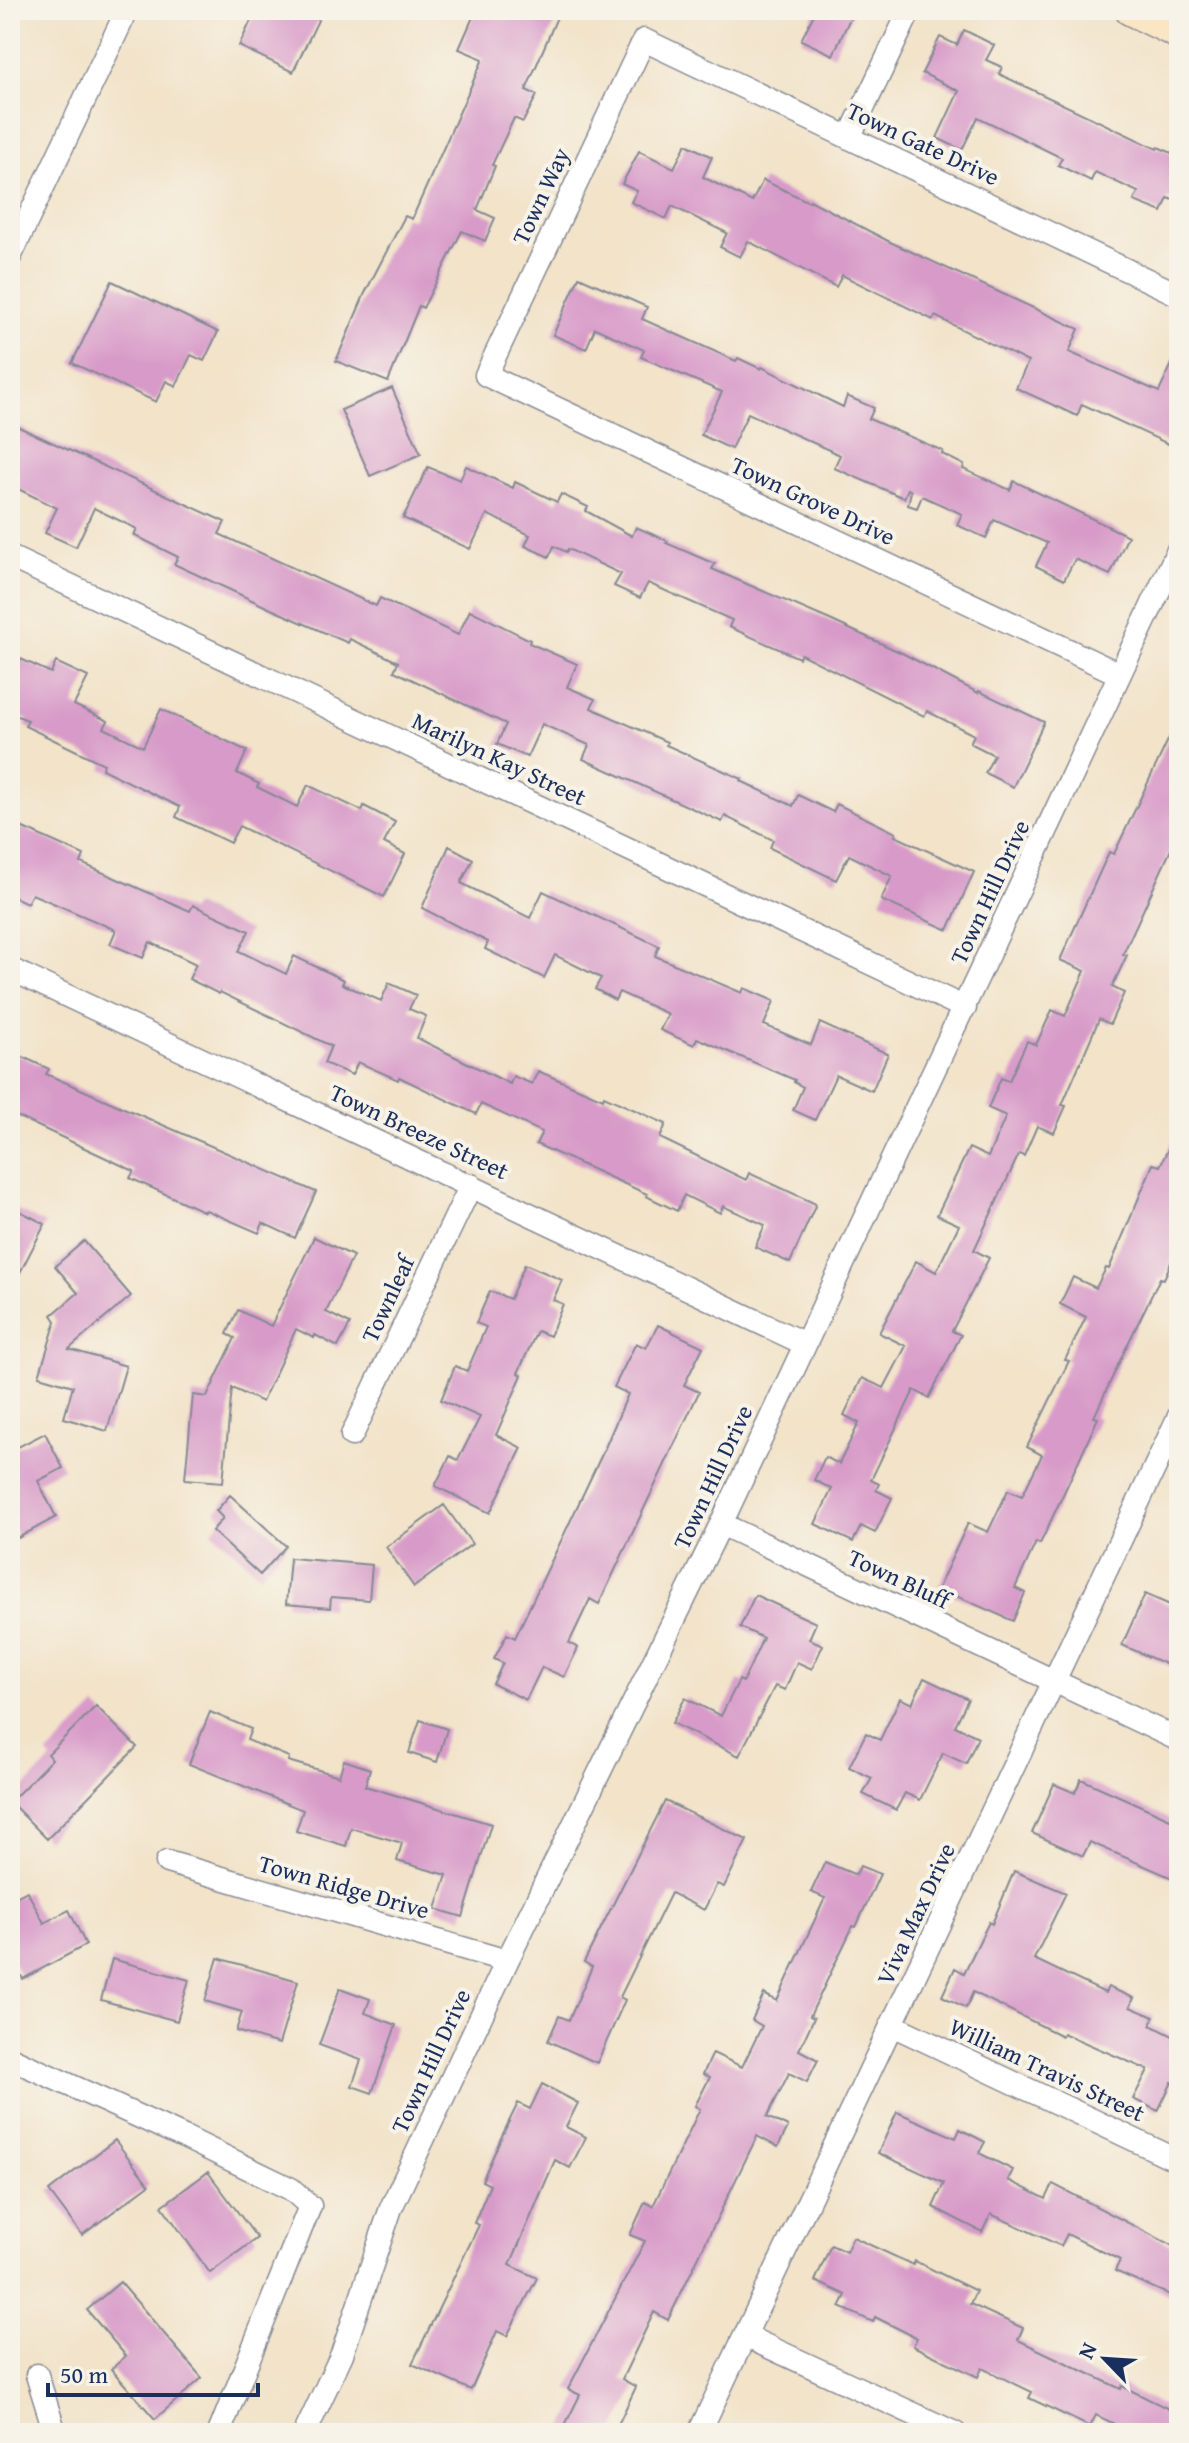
<svg xmlns="http://www.w3.org/2000/svg" width="1189" height="2443" font-family="'Gentium Book Plus',serif">
	<style>
		.building { fill: #d89bc9 }
		.lines { fill: none; stroke-linecap: round; stroke-linejoin: round }
		.minor-casing { stroke: #868994; stroke-width: 25 }
		.secondary-casing { stroke: #868994; stroke-width: 33 }
		.minor { stroke: #fff; stroke-width: 22 }
		.secondary { stroke: #fbe6c4; stroke-width: 30 }
		.labels { text-anchor: middle; stroke-width: 8; stroke-linejoin: round; paint-order: stroke }
		.street-label { font-size: 24px; fill: #1b2f5e; stroke: #f7f3e8 }
	</style>
	<rect width="100%" height="100%" fill="#f7f3e8"/>
	<filter id="ink" filterUnits="userSpaceOnUse"><feTurbulence type="fractalNoise" baseFrequency=".0125" numOctaves="2"/><feDisplacementMap in="SourceGraphic" scale="16" xChannelSelector="R" yChannelSelector="G"/><feConvolveMatrix kernelMatrix="1 2 1 2 8 2 1 2 1" color-interpolation-filters="sRGB"/></filter>
	<filter id="wash" filterUnits="userSpaceOnUse"><feTurbulence type="fractalNoise" baseFrequency=".006" numOctaves="4" result="noise"/><feDisplacementMap in="SourceGraphic" scale="32" xChannelSelector="R" yChannelSelector="G"/><feGaussianBlur stdDeviation="1.8" result="paint"/><feColorMatrix in="noise" values="0 0 0 0 0 0 0 0 0 0 0 0 0 0 0 0 0 1.4 0 .05"/><feComposite in="paint" operator="in"/></filter>
	<g filter="url(#wash)">
		<rect width="100%" height="100%" fill="#f2e3c9"/>
		<g id="blocks">
			<path class="building" d="M256 10H323L293 72 239 46Z
				M476 10H560L526 90 537 95 523 122 514 118 492 165 495 166 477 210 495 218 485 241 462 231 423 308 419 306 388 382 336 361 365 293 405 216 412 219 483 59 459 49Z
				M816 10H854L833 55 801 40Z
				M964 30 994 45 986 60 1002 67 999 74 1157 149 1158 147 1179 156V202L1168 198 1162 212 1134 201 1138 192 1095 172 1091 181 1058 165 1062 158 978 117 962 150 937 138 959 91 922 73 940 37 957 45Z
				M686 144 712 157 703 177 752 202 763 180 809 202 810 200 888 241 1079 329 1069 352 1159 392 1179 349V449L1082 404 1077 416 1016 388 1028 362 935 316 933 320 842 275 836 287 748 241 740 257 720 247 727 233 672 206 666 219 631 202 637 191 622 184 639 151 674 168Z
				M579 277 647 307 642 319 736 361 738 358 761 369 762 367 843 407 847 396 874 408 869 419 943 451 942 454 964 465 963 469 1010 490 1014 481 1128 536 1110 575 1075 559 1064 580 1036 566 1047 543 994 520 986 538 957 525 962 514 922 496 917 508 908 505 911 491 908 489 904 498 834 468 840 455 748 413 731 449 701 435 722 392 641 357 644 350 595 328 586 349 553 335Z
				M112 281 218 332 204 361 191 355 176 386 166 381 156 402 72 363Z
				M392 388 421 454 370 476 341 410Z
				M10 423 225 522 219 534 376 606 380 598 458 635 470 610 530 640 529 643 577 664 567 687 595 699 591 708 667 742 666 745 742 779 741 781 793 806 798 795 833 812 837 804 896 833 895 836 974 872 948 930 881 900 892 876 849 855 836 880 770 848 773 840 725 816 722 822 583 759 589 745 542 724 527 757 497 744 506 724 394 671 398 662 350 639 348 643 271 609 174 564 178 557 134 535 137 529 94 508 76 547 45 533 57 508 14 487 19 477 10 473Z
				M466 466 513 488 515 482 557 502 561 494 588 507 586 511 632 536 636 527 668 541 666 543 715 564 712 569 830 620 904 654 978 693 979 691 1044 722 1013 787 985 773 994 755 970 743 974 735 927 711 924 716 801 654 799 658 729 627 732 620 648 583 640 598 614 586 621 574 568 549 566 552 554 546 549 557 525 546 530 535 487 514 470 549 403 518 428 467 460 480Z
				M10 654 51 673 56 662 88 677 74 705 108 721 104 728 143 747 161 709 247 751 237 773 259 784 257 787 297 807 308 785 362 811 364 806 395 822 384 843 405 854 384 897 239 826 230 843 176 817 180 807 102 769 104 764 25 726 28 720 10 713Z
				M1179 717V832L1123 954 1127 955 1112 987 1124 993 1110 1024 1099 1019 1062 1105 1066 1106 1054 1133 1037 1126 1024 1156 1019 1154 974 1250 989 1258 952 1331 961 1335 929 1398 914 1390 871 1480 879 1484 876 1490 892 1498 875 1533 861 1526 853 1542 815 1524 832 1489 814 1480 825 1457 839 1464 859 1423 844 1415 862 1378 884 1388 906 1346 879 1333 916 1261 936 1272 959 1225 937 1215 969 1148 988 1157 1006 1116 988 1108 1001 1078 1009 1081 1027 1041 1036 1045 1052 1010 1065 1016 1085 971 1060 960 1109 852 1114 854Z
				M21 827 84 855 81 863 190 911 193 905 249 931 239 951 286 974 294 956 344 980 342 984 381 1001 389 983 416 995 409 1009 426 1016 417 1038 510 1084 513 1076 532 1084 538 1071 603 1099 604 1096 666 1124 660 1138 746 1180 749 1173 816 1204 790 1263 755 1247 765 1225 723 1206 720 1213 684 1195 677 1211 646 1196 647 1194 536 1144 542 1132 481 1104 476 1114 399 1077 398 1080 358 1062 352 1075 324 1063 331 1046 220 992 219 994 189 979 196 964 150 942 143 958 110 944 116 930 32 894 27 903 10 895V852Z
				M449 846 473 859 461 883 530 918 543 891 659 946 655 956 742 993 744 988 774 1001 764 1025 811 1045 820 1023 888 1054 872 1091 836 1075 815 1120 793 1110 803 1087 794 1082 795 1080 697 1038 694 1045 660 1030 668 1014 619 992 615 1000 595 989 601 978 555 955 544 978 485 949 488 942 422 908Z
				M10 1051 49 1069 46 1074 316 1192 295 1238 263 1223 259 1233 206 1210 205 1212 130 1178 134 1171 10 1113Z
				M1179 1126V1244L1164 1279 1160 1278 1124 1352 1094 1417 1098 1418 1068 1484 1040 1544 1036 1542 1015 1588 1025 1593 1013 1621 938 1588 968 1523 988 1532 1008 1490 1022 1496 1042 1455 1027 1447 1069 1361 1065 1360 1086 1317 1060 1304 1073 1277 1096 1288 1106 1268 1109 1269 1153 1164 1160 1166Z
				M10 1206 45 1224 10 1292Z
				M314 1237 353 1256 326 1312 350 1324 338 1347 315 1335 314 1338 296 1329 262 1402 232 1388 223 1482 185 1479 193 1395 207 1397 235 1338 227 1334 238 1310 271 1326Z
				M84 1241 131 1296 69 1349 126 1366 107 1431 64 1418 73 1386 39 1376 56 1321 52 1315 78 1293 55 1266Z
				M525 1264 562 1280 553 1300 563 1304 550 1336 537 1331 518 1373 522 1375 496 1435 522 1448 490 1513 435 1486 450 1456 458 1460 480 1417 441 1400 455 1366 467 1371 486 1327 476 1323 490 1291 510 1299Z
				M658 1325 703 1347 684 1385 699 1392 599 1604 590 1599 569 1643 578 1648 564 1677 542 1667 526 1700 493 1684 503 1663 494 1659 507 1634 515 1638 604 1450 628 1394 614 1387 636 1343 646 1348Z
				M45 1433 63 1468 38 1481 56 1517 18 1538 10 1522V1451Z
				M230 1495 286 1546 260 1575 212 1531 223 1518 216 1511Z
				M444 1505 472 1544 414 1587 386 1547Z
				M290 1558 372 1565 369 1600 331 1597 330 1608 286 1604Z
				M1145 1594 1179 1609V1657L1174 1668 1122 1645Z
				M755 1595 816 1623 809 1639 823 1645 812 1669 797 1662 785 1690 775 1686 739 1756 672 1723 685 1698 721 1716 739 1680 743 1682 763 1638 740 1627Z
				M924 1678 968 1699 955 1726 978 1737 966 1764 943 1753 920 1800 905 1793 896 1810 863 1794 872 1778 849 1767 866 1733 880 1740 900 1698 912 1704Z
				M96 1706 137 1747 47 1839 10 1802 52 1759 48 1754Z
				M210 1712 251 1729 247 1740 289 1757 288 1761 339 1776 344 1760 370 1769 365 1786 491 1824 463 1917 436 1909 447 1875 397 1861 402 1843 351 1828 346 1846 296 1831 303 1810 189 1764Z
				M420 1720 447 1729 437 1762 409 1753Z
				M1081 1779 1179 1823V1881L1090 1842 1083 1856 1032 1833 1054 1784 1075 1793Z
				M665 1801 747 1840 724 1887 717 1884 704 1910 671 1893 620 1997 625 2000 597 2063 548 2041 559 2016 569 2020 592 1967 584 1962Z
				M825 1862 856 1875 860 1866 880 1874 856 1927 853 1926 810 2016 814 2018 799 2050 818 2060 807 2082 789 2073 767 2117 788 2127 778 2147 757 2136 668 2320 654 2312 622 2379 636 2387 614 2433H561L580 2395 568 2389 645 2241 630 2235 645 2202 653 2206 700 2109 695 2106 710 2077 703 2074 713 2053 742 2067 762 2026 752 2020 764 1994 777 2001 825 1898 811 1892Z
				M1014 1871 1066 1893 1034 1959 1105 1993 1108 1987 1134 1998 1130 2007 1154 2017 1151 2025 1179 2039V2086L1172 2082 1158 2111 1133 2099 1148 2070 1063 2033 1062 2036 973 1992 966 2008 942 1996 955 1968 964 1973 989 1922 992 1924Z
				M27 1891 44 1923 69 1910 86 1945 23 1979 10 1958V1900Z
				M218 1958 298 1981 279 2044 236 2031 242 2012 205 2001Z
				M112 1959 189 1980 177 2021 101 2000Z
				M340 1988 370 1999 365 2013 396 2025 372 2093 352 2086 361 2060 319 2045Z
				M542 2084 578 2103 566 2127 586 2137 570 2168 555 2160 510 2265 537 2278 507 2336 497 2331 471 2390 412 2364 479 2225 474 2223 490 2185 482 2181 502 2136 518 2103 530 2109Z
				M897 2112 956 2138 960 2129 985 2142 979 2153 1013 2170 1008 2180 1046 2199 1053 2184 1179 2249V2299L1115 2271 1120 2260 1067 2234 1061 2246 991 2214 982 2232 933 2207 944 2183 878 2153Z
				M115 2140 149 2185 82 2235 49 2191Z
				M208 2172 257 2238 210 2273 162 2206Z
				M853 2237 913 2265 915 2261 976 2291 970 2304 1023 2328 1018 2340 1121 2389 1122 2386 1179 2414V2425L1175 2433H1133L1096 2415 1090 2427 1029 2398 1032 2392 982 2368 978 2377 913 2346 917 2338 875 2317 873 2322 840 2307 846 2295 815 2281 831 2245 846 2252Z
				M120 2282 202 2378 155 2419 111 2369 126 2356 87 2310Z"/>
		</g>
	</g>
	<g filter="url(#ink)">
		<use href="#blocks" fill-opacity="0" stroke="#868994" stroke-width="2"/>
		<g class="lines">
			<defs>
				<path id="minor" d="M849 138 910 10
					M10 257 127 10
					M10 557 965 1008
					M1119 674 486 375 644 40 1179 295
					M10 969 805 1344
					M352 1435 471 1185
					M721 1524 1179 1740
					M167 1862 507 1961
					M892 2025 1179 2161
					M10 2058 184 2137 291 2189 310 2206 219 2433
					M745 2336 955 2433
					M37 2375 55 2433
					M305 2433 342 2354 391 2208 507 1961 721 1524 1179 548
					M699 2433 1179 1416"/>
				<path id="secondary" d="M1130 10 1179 34"/>
			</defs>
			<use href="#minor" class="minor-casing"/>
			<use href="#secondary" class="secondary-casing"/>
			<use href="#minor" class="minor"/>
			<use href="#secondary" class="secondary"/>
		</g>
	</g>
	<g class="labels">
		<g class="street-label">
			<text transform="translate(923 144) rotate(25)" y="8">Town Gate Drive</text>
			<text transform="translate(541 196) rotate(-65)" y="8">Town Way</text>
			<text transform="translate(813 501) rotate(25)" y="8">Town Grove Drive</text>
			<text transform="translate(499 759) rotate(25)" y="8">Marilyn Kay Street</text>
			<text transform="translate(990 892) rotate(-65)" y="8">Town Hill Drive</text>
			<text transform="translate(419 1132) rotate(25)" y="8">Town Breeze Street</text>
			<text transform="translate(388 1299) rotate(-65)" y="8">Townleaf</text>
			<text transform="translate(713 1477) rotate(-65)" y="8">Town Hill Drive</text>
			<text transform="translate(899 1579) rotate(25)" y="8">Town Bluff</text>
			<text transform="translate(344 1887) rotate(16)" y="8">Town Ridge Drive</text>
			<text transform="translate(916 1914) rotate(-65)" y="8">Viva Max Drive</text>
			<text transform="translate(431 2061) rotate(-65)" y="8">Town Hill Drive</text>
			<text transform="translate(1047 2070) rotate(25)" y="8">William Travis Street</text>
		</g>
	</g>
	<rect width="1189" height="2443" fill="none" stroke="#f7f3e8" stroke-width="40"/>
	<g transform="translate(1105 2359) rotate(295)" stroke="#f7f3e8" stroke-width="6" paint-order="stroke">
	<path d="M0-6L14 30L0 20L-14 30Z" fill="#1b2f5e"/>
	<text y="-12" font-size="22" font-weight="bold" text-anchor="middle" fill="#1b2f5e">N</text>
	</g>
	<path d="M48 2383v12h210v-12" fill="none" stroke="#1b2f5e" stroke-width="4"/>
	<text x="60" y="2383" font-size="24" fill="#1b2f5e" stroke="#f7f3e8" stroke-width="6" paint-order="stroke">50 m</text>
</svg>
